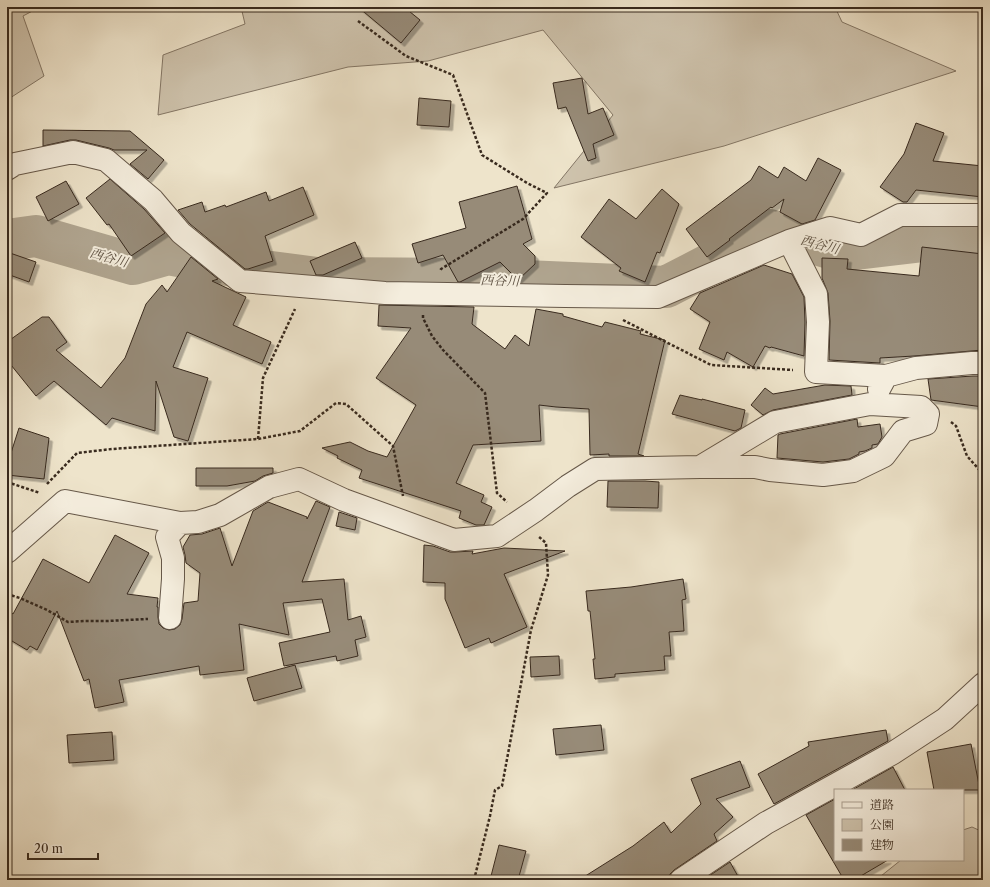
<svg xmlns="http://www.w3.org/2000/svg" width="990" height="887" font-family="'Libre Caslon Text','Noto Serif JP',serif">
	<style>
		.green { fill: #cfc4ae; stroke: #847766 }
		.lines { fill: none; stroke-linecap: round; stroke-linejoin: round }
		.river { stroke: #b0a590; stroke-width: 42 }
		.building { fill: #978b78; stroke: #382a1e; filter: url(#shadow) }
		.minor-casing { stroke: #665849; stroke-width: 24 }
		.path { stroke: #382a1e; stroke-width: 2.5; stroke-dasharray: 3 2; stroke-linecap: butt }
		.minor { stroke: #f4eddd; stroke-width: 22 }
		.labels { text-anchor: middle; stroke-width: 4; stroke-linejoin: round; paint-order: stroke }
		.water-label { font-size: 13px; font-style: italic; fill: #5c4f40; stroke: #f4eddd }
	</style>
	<defs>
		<filter id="shadow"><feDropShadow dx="3.5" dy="3.5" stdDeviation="0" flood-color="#0004"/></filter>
	</defs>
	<rect width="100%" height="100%" fill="#eee4cb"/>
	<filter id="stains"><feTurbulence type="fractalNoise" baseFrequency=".005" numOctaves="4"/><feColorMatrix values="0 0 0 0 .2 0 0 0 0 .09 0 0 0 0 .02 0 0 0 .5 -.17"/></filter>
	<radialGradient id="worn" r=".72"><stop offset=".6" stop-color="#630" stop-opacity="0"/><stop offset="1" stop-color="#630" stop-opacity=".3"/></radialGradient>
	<path class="green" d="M7 7H40L23 16 44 76 7 100Z
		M241 7H835L842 22 956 71 724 146 554 188 613 115 543 30 428 61 348 67 158 115 163 55 245 24Z
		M972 827 983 832V880H876L901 860H963V830Z"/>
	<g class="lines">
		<path class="river" d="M7 240 36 236 133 264 168 254 256 270 317 278 480 279 666 287 722 258 770 230 839 251 983 234"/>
	</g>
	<path class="building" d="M358 7H404L420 20 401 43Z
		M582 78 588 114 603 108 614 135 593 144 596 158 588 161 566 107 558 109 553 83Z
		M419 98 451 101 449 127 417 125Z
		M916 123 944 133 933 161 983 166V197L916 190 907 202H903L880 187 904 154Z
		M43 130 130 131 164 160 148 179 130 164 147 150H114L109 148 76 140H70L43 146Z
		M818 158 841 170 815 220 802 224 780 212 784 199 772 208 771 207 729 239 730 240 707 257 686 229 751 180 759 166 778 178 784 167 806 181Z
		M110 179 144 209 165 233 131 256 109 224 107 225 86 198Z
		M66 181 79 204 48 221 36 197Z
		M517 186 532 239 523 244 535 256V264L518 280 500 262 460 282H458L443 255 418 263 412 244 466 228 459 202Z
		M303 187 314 215 265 236 273 261 248 269H245L190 224 178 210 202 202 205 212 225 205 226 207 266 192 269 201Z
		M662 189 679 204 660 253 657 252 645 282 619 271 621 268 581 237 609 199 636 219Z
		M355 242 362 258 323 275H316L310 261Z
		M922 247 983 254V350L971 351 914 356 880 358V363L829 360 830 321 828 293 822 278V258L848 259 847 269 919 276Z
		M7 252 36 262 29 282 7 274Z
		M191 257 218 279 212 281 246 297 233 325 271 342 262 364 187 332 173 367 208 378 188 441 174 437 156 381 155 431 112 418 106 425 54 381 36 396 7 360V342L42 317H49L67 342 56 350 101 388 125 358 146 304 162 285 167 292Z
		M764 265 792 274 804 297 805 322 804 356 771 347 770 348 765 346 753 367 727 352 724 360 699 349 710 322 690 309 700 293Z
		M379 305 474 307 472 324 505 349 515 335 529 346 536 309 563 314V316L602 327 605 322 641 331 640 334 665 340 638 454 644 456H609V454L590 455 589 409 556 407 539 405 541 441 473 445 456 483 484 495 481 502 492 507 484 525H476L459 518 461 511 359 478 362 470 337 458 338 456 322 448 350 442 368 451 387 457 416 405 376 378 411 328 378 326Z
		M973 376H983V407L931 400 928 379Z
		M825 385 851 386 852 395 773 410 763 415 751 405 765 388 773 394Z
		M680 395 702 400V399L745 410 741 428 735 431 672 414Z
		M857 419 858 427 880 424 882 437 878 444 872 445V448L865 451 859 452V454L849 459 823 462 777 458 778 435 780 434Z
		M19 428 49 438 44 479 7 475V455L10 456Z
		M196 468H273V473L263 476 255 481 227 486H196Z
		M608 481H645L659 482 658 508 607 507Z
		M316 501 330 507 302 582 344 579 348 620 361 616 366 637 355 640 358 656 337 661 336 656 284 666 279 643 330 632 322 599 283 603 289 635 239 624 244 670 200 675 199 666 119 680 124 702 95 708 89 679 84 681 57 611 37 650 30 646 27 650 7 638V610L13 614 43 559 89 583 115 535 149 553 127 594 158 598 157 607H158V617L159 624 163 628 169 630 175 629 180 625 182 619 184 603 198 601 200 573 186 563 185 555 183 547 190 535 202 534 220 528 232 566 253 511 268 502 307 517V519Z
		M339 512 357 518 355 530 336 526Z
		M424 545 433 546 450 552H455L473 551 472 554 504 548 565 551 504 574 527 627 491 643 489 638 465 648 445 599V583L423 582Z
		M683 579 686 599 682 600 684 631 669 632 671 656H664L665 670 615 674V677L595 679 593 659H595L590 611H588L586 591 631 587Z
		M559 656 560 675 531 677 530 657Z
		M295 665 302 688 254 701 247 678Z
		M601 725 604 750 556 755 553 729Z
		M886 730 888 741 774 804 758 774 809 746 808 742Z
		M112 732 114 760 69 763 67 735Z
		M971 744 980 790H934L927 752Z
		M740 761 750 787 716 799 733 817 714 834 717 841 674 870 670 874 669 880H579L633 846 664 822 671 833 701 804 691 779Z
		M893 767 905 790H852Z
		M835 799V860H888L854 880H844L806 815Z
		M499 845 526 851 518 880H490Z
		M730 862 740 880H703Z"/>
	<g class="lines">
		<defs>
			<path id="minor" d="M7 169 15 164 73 152 106 160 153 200 181 233 240 281 385 293 565 296 658 297 789 241 830 228 861 235 900 215H983
				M789 241 816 294 818 322 816 372 886 376
				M879 389 886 376 916 368 972 363H983
				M7 552 65 501 180 523 198 522 220 515 269 487 299 479 344 500 454 540 497 536 536 510 568 486 595 469 700 467 775 422 870 404 921 407 928 414 926 424 903 431 884 456 853 471 823 475 770 470 755 467H700
				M170 618 173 579V558L167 537 180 523
				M681 880 766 823 893 753 945 719 983 684"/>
		</defs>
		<use href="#minor" class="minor-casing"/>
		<path class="path" d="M358 21 406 56 453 75 482 155 527 183 547 193 523 219 441 269 440 271
			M423 315V318L432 336 443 350 485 393 497 493 507 502
			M623 320 711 365 793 370
			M951 422 956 426 967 456 983 474
			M258 439 263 378 295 309
			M7 482 40 493
			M47 484 77 453 112 449 258 439 300 431 336 403 346 404 393 446 403 496
			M7 594 20 598 47 610 68 622 84 621H108L148 619
			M474 880 490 816 495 790 502 786 531 630 548 575 546 543 538 536"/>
		<use href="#minor" class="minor"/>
	</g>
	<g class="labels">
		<g class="water-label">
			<text transform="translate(820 244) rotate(15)" y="5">西谷川</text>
			<text transform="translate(109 257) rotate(16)" y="5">西谷川</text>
			<text transform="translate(500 280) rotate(2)" y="5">西谷川</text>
		</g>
	</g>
	<rect width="990" height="887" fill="none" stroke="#eee4cb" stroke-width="24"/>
	<rect x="8" y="8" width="974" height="871" fill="none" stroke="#382a1e" stroke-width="2"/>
	<rect x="12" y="12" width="966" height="863" fill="none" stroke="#382a1e"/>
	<rect x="834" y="789" width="130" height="72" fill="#f4eddd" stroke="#a99f91"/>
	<rect x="842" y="802" width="20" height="6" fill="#f4eddd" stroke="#a99f91"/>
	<text x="870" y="809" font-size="12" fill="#382a1e">道路</text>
	<rect x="842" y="819" width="20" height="12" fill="#cfc4ae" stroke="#a99f91"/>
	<text x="870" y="829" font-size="12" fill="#382a1e">公園</text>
	<rect x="842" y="839" width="20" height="12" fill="#978b78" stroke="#a99f91"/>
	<text x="870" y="849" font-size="12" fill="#382a1e">建物</text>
	<path d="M28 853v6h70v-6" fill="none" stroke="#382a1e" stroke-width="2"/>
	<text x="34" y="853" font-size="12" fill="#382a1e" stroke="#f4eddd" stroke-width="3" paint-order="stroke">20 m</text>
	<rect width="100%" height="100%" filter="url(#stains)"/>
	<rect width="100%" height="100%" fill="url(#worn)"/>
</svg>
